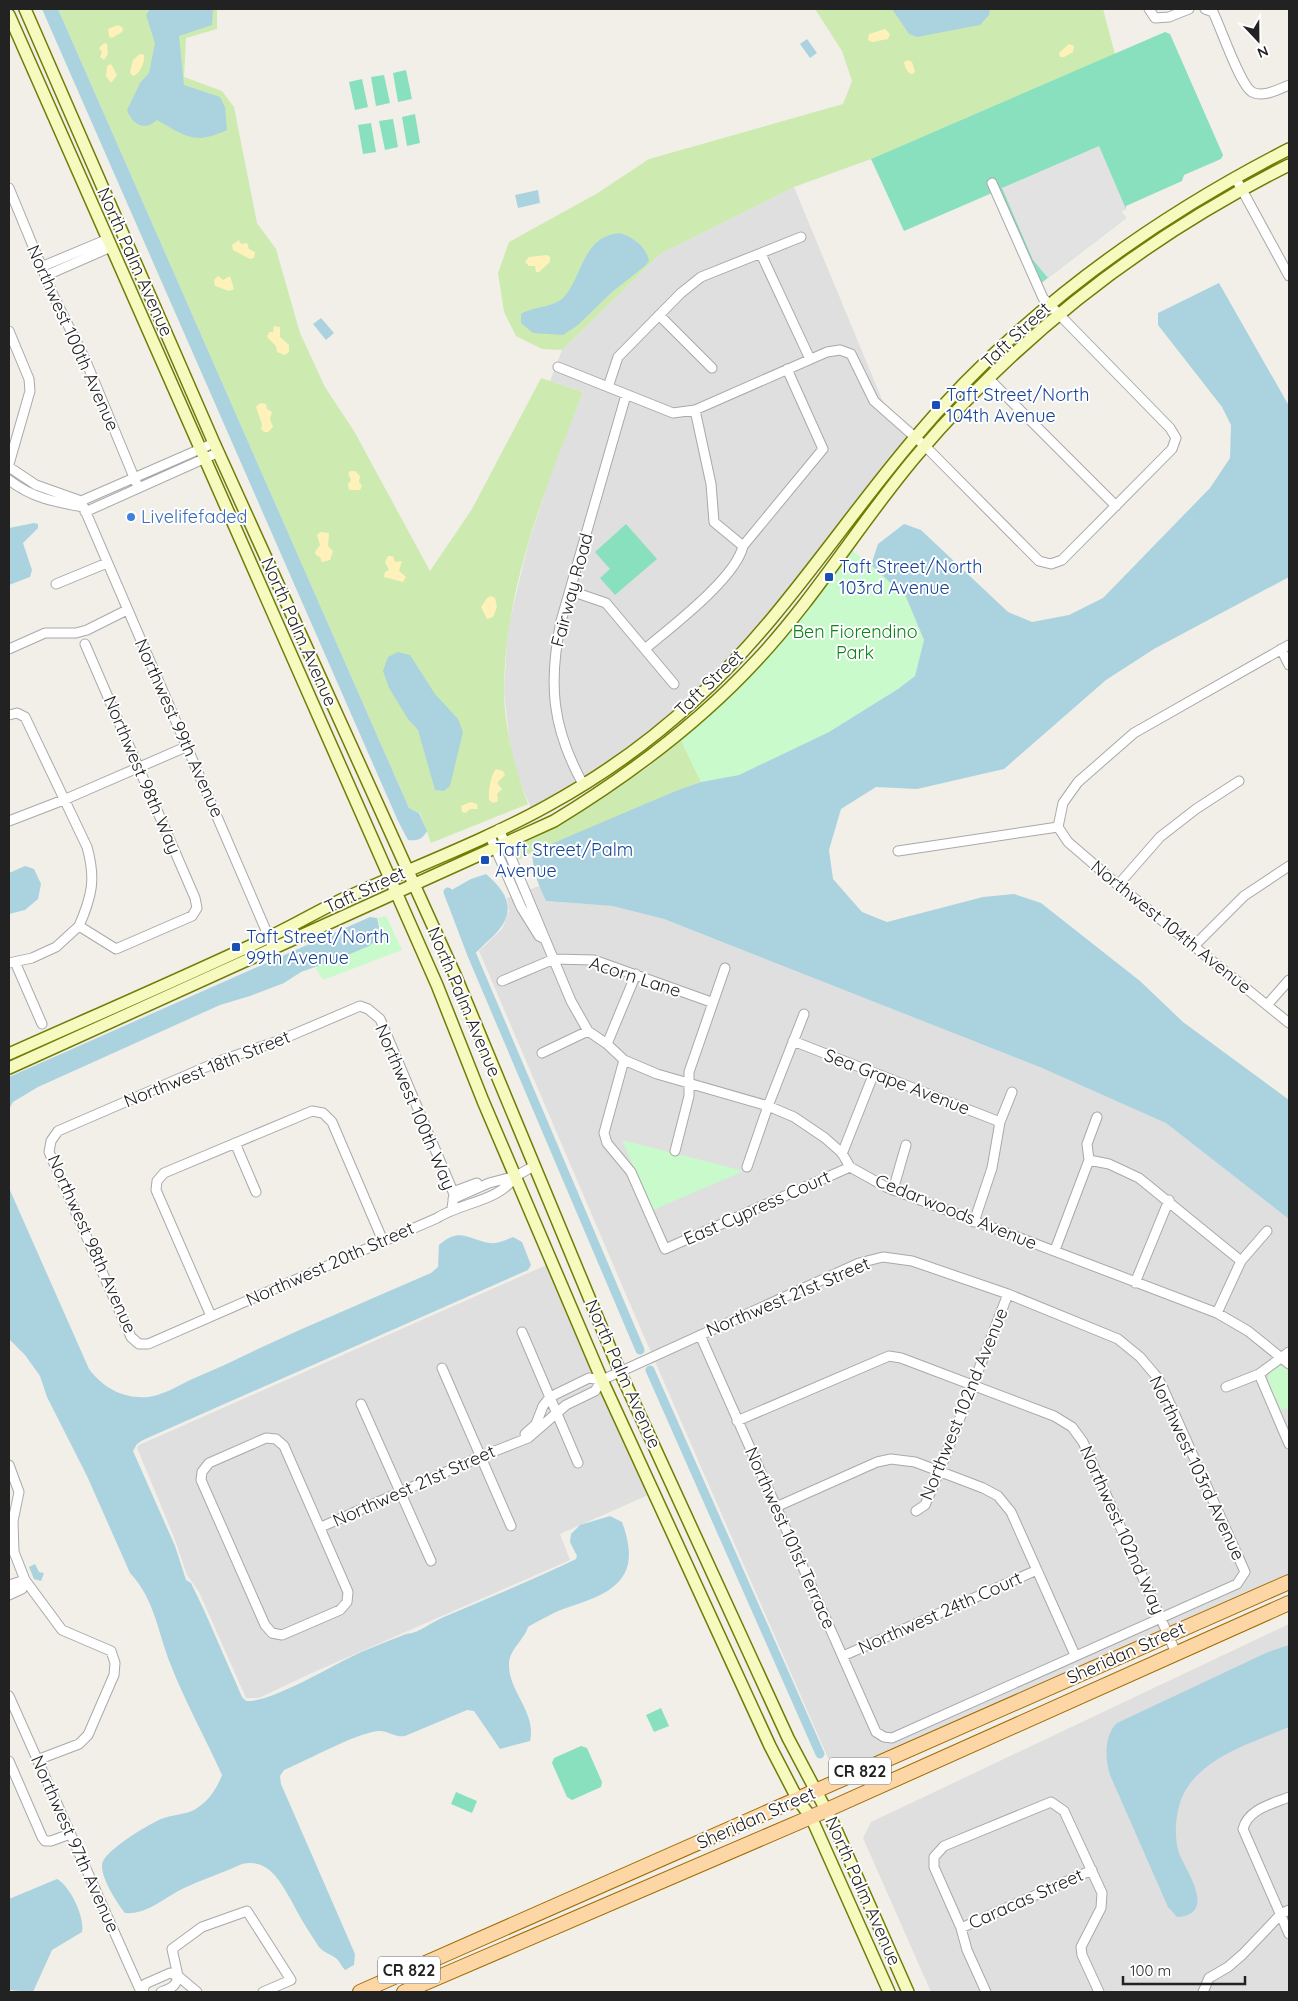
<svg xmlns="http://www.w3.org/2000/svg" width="1298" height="2001" font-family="Quicksand,sans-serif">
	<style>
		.residential { fill: #e0dfdf }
		.grass { fill: #cdebb0 }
		.sand { fill: #fff1ba }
		.park { fill: #c8facc }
		.pitch { fill: #88e0be }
		.parking { fill: #e2e2e2 }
		.water { fill: #aad3df }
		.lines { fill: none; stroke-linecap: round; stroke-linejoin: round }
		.canal { stroke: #aad3df; stroke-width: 9 }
		.street-casing { stroke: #a9a9a9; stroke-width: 11 }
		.secondary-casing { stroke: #707d05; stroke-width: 14 }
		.primary-casing { stroke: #a06b00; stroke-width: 16 }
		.street { stroke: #fff; stroke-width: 9 }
		.secondary { stroke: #f7fabf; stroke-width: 11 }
		.primary { stroke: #fcd6a4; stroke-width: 14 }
		.transit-dot { fill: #1a4fb4; stroke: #fff; stroke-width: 2 }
		.shop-dot { fill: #3f7fe0; stroke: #fff; stroke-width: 2 }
		.labels { text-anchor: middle; stroke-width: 4; stroke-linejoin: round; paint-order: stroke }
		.shield { fill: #fff; stroke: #646464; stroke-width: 1 }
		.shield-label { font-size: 16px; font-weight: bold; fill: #222 }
		.street-label { font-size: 18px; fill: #222; stroke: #fff }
		.transit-label { font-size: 18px; fill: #164399; stroke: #fff; text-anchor: start }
		.shop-label { font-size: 18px; fill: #366cbe; stroke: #fff; text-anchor: start }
		.park-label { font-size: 18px; fill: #0c8416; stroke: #fff }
	</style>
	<rect width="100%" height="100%" fill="#f2efe9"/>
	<path class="residential" d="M794 187 888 414 914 437 746 649 642 744 533 813 515 770 509 738 504 690 508 628 528 545 552 470 583 392 550 381 562 350 660 254Z
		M539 886 546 901 612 906 664 919 1042 1068 1167 1123 1289 1219V1582L838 1781 633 1311 479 951 502 929 509 911 507 898Z
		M551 1263 653 1493 560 1534 570 1560 314 1672 259 1698H246L199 1592 187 1575 174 1537 137 1448 139 1445Z
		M1289 1624V1992H931L863 1838 871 1822Z"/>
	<path class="grass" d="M58 9H217V29L186 38 184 77 222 91 234 107 257 223 276 249 300 333 325 387 354 431 430 571 472 509 541 378 583 392C546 487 505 586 504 689 504 728 515 768 528 804L431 843 420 813 409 808Z
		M815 9H1103L1115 54 871 159 794 187 660 254 562 350 542 349 516 336 504 312 498 273 509 242 596 194 649 159 843 104 852 81 842 51Z
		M681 740 701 782C666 793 635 810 601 824 571 836 545 845 516 861L517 848 523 843 600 800 648 767Z"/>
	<path class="sand" d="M118 25 123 28 122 32 112 38 109 36 108 29Z
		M885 29 890 34 888 39 872 42 868 40 869 34Z
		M104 43 107 44 108 54 104 60 100 57 102 52 99 48Z
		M1069 44 1074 46 1073 52 1064 57H1060L1059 53Z
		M140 54 144 55C145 62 140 74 133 76L130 72 133 60Z
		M908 60 912 62 915 72 912 74C907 73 905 67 904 62Z
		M111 64 117 75 111 83 106 76 107 66Z
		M239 240 241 244 247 243 249 249 255 252 254 258 250 259 233 250 232 245Z
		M547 255 550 257V262L539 272H536L535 266H529L525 262 529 257Z
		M218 276 223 280 230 276 234 289 229 291 215 286 214 280Z
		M274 326 280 327V337L289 345V352L285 355 277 352 276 346 267 337 269 332H273Z
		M260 403 266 404 267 409 272 412 270 419 273 427 268 432H264L261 429 262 424 256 407Z
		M351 471H355L360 476 359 482 362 486 360 490H349L348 484 351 480 348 473Z
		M320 532 329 533 328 546 333 551 330 560 322 562 320 557 316 555 315 552 320 545 317 535Z
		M388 556H393L395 562 402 561 399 571 406 577 403 582 384 577 385 572 389 570 385 562Z
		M491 596 495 598 497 607 493 617 487 619 481 607 487 598Z
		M496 769 503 771 505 775 497 783 502 789 497 794 498 801 493 803 489 800C488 792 491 774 496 769Z
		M471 802 477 804 478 809H470L466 813 462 812 461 806Z"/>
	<path class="park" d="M851 550 871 565 906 597 924 640 915 676 898 689 829 732 739 775 701 782 681 740 700 722Z
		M386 916 402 950 323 980 316 969 317 966 343 957 381 928 377 918Z
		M622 1140 744 1171 653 1210Z
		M1280 1365 1289 1370V1412L1287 1408 1281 1410 1268 1381 1270 1372Z"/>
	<path class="pitch" d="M1165 32 1170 34 1223 155 1221 159 1184 175 1182 181 1126 206V209L1121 211 1126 218 1040 284 999 190 904 231 871 159Z
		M406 70 412 99 398 102 393 73Z
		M384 75 390 103 376 106 371 77Z
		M362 79 368 107 355 110 349 82Z
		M415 114 420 143 407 146 402 117Z
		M393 119 398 147 385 150 379 121Z
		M371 123 376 152 363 154 358 125Z
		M626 524 657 559 615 595 600 578 610 569 595 552Z
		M661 1708 669 1726 654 1732 646 1715Z
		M581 1746 587 1748 602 1782 601 1787 572 1800 567 1797 552 1763 554 1758Z
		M456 1792 477 1801 472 1813 451 1804Z"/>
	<path class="parking" d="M1099 146 1126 209 1121 211 1126 218 1048 278 1033 260 1002 188Z"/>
	<path class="water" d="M42 9H58L409 808 419 813 427 831C422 840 417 841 408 840L398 821Z
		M150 9H213L212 25 179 36 184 85 220 97 225 107 227 130C194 145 187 137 157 120 145 131 133 126 127 110L140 83 149 73 155 43 146 15Z
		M892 9H990L989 15 980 25 917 37 909 34Z
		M807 39 817 53 810 58 800 44Z
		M538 190 540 203 518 208 515 195Z
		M619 233C632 236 647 247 649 261L645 266 612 292 578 325 563 335 533 333 521 323V314C534 306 553 308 564 297 583 276 582 237 619 233Z
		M1219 283 1289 406V577L1154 649 1106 680 1004 769 917 789 876 787 841 809 829 850 833 879 862 912 887 922 983 897 1014 894 1041 903 1140 981 1183 1022 1289 1100V1219L1166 1123 1042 1068 664 919 612 906 546 901C538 885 533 870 532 852L678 790 701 782 739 775 829 732 898 689 915 676 924 640 906 597 871 565 878 544 904 524 921 530 1008 612 1032 622 1069 615 1103 598 1210 488 1230 458 1231 425 1222 407 1158 325V313Z
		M321 318 334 333 326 340 313 324Z
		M34 523 38 524V528L23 543 32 570 30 577 9 585V528Z
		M398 652 410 655 435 694 458 719 463 732 450 786 444 791 435 790 418 730 408 719 389 688 383 671 388 657Z
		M25 866 34 869 41 884 38 899 25 910 9 914V873Z
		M486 874C513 897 516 916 489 940 482 946 479 951 472 955L448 892 471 879Z
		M370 917 377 918 381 936 369 946 343 957 301 972 284 983 250 996 220 1005 38 1087 13 1102 9 1109V1077Z
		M9 1188 89 1369C103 1388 124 1399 148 1397 163 1395 176 1387 190 1380 214 1370 237 1359 260 1348 316 1322 374 1298 431 1273L438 1267 439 1245C460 1226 469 1240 490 1243 498 1244 506 1240 513 1237L522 1242 531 1265 528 1270 143 1440 137 1444 133 1451 175 1546 186 1580 191 1583 204 1610 242 1697 246 1701C269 1703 326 1669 349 1658 364 1650 389 1641 406 1634 420 1633 431 1622 444 1617 488 1598 533 1580 576 1559L577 1556 570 1542 571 1534 580 1525 610 1516 622 1522C642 1576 617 1592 569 1607 556 1611 540 1620 528 1627 524 1640 509 1650 509 1664 508 1691 537 1713 530 1741L500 1749 474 1711 467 1710 405 1736C395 1738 388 1730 378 1731 354 1734 308 1760 284 1770L280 1776 281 1784 355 1954 354 1965 345 1970C342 1967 340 1963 338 1960 332 1954 325 1954 319 1947 309 1932 299 1916 291 1900 280 1881 268 1858 242 1864 223 1873 203 1879 184 1888 165 1897 147 1915 125 1913 117 1903 101 1878 102 1865 102 1852 149 1824 161 1819 170 1815 188 1814 194 1810 207 1803 217 1789 222 1775 205 1737 185 1702 170 1663 158 1632 154 1598 130 1573L87 1476 47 1397 40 1376 25 1355 9 1339Z
		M35 1564 39 1572 44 1573 41 1581 34 1579 29 1567Z
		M1289 1645V1727C1249 1744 1187 1761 1178 1811 1175 1823 1175 1841 1179 1853 1186 1871 1218 1914 1177 1917L1168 1907 1110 1775C1105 1759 1104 1735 1117 1723L1268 1652Z
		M57 1879C70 1886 85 1917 82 1932L52 1950 33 1992 9 1990V1899Z"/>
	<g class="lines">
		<path class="canal" d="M448 892 472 955 640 1350
			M650 1370 820 1754"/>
		<defs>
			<path id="street" d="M1149 9 1155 18 1169 17 1189 9
				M1205 9 1213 12C1221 28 1240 85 1252 92 1263 98 1279 89 1289 85
				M1235 177 1289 276
				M9 188 54 297 85 359 138 487
				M761 254 810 359
				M41 267 108 239
				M45 276 111 247
				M659 315 712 368
				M9 331 29 379 30 391 9 464
				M558 367 673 413 695 410 827 352 840 350 851 354 874 401 925 446 1039 561 1051 564 1062 560 1172 449 1176 438 1170 428 1043 298 992 183
				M989 379 1116 506
				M608 387 618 357 681 293 701 277 801 237
				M695 410 711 484 714 522 743 546
				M9 467 36 485 81 501 274 949
				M9 480C32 498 55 502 83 507
				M81 501 214 443
				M85 512 219 452
				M56 584 107 563
				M571 591 606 603 674 684
				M9 649 45 633H76L87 630 127 610
				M645 649C671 627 736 578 743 546L823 449 787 369
				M1281 649 1289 665
				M9 715 17 713 25 717 87 847C96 879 92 896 79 926
				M583 784C552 728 548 684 561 621L626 395
				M9 821 66 799 188 746
				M1058 827 1068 842 1118 885 1289 1023
				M499 829 571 1001 588 1031 607 1044 624 1060 657 1074 768 1106 794 1117 825 1138 842 1153 850 1167 886 1187 1217 1313 1248 1331 1289 1364
				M489 834 521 907 539 936 543 938
				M898 851 1058 827 1063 803 1078 782 1134 733 1289 645
				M1118 885 1160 837 1196 809 1239 781
				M1194 946 1244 896 1289 866
				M15 962 42 1024
				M9 963 32 958 56 947 79 926 116 949 192 916 197 908 195 898 85 644
				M502 981 554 959 594 960 711 1002
				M1267 1005 1289 980
				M793 1041 1000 1122
				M607 1044 636 974
				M542 1053 588 1031
				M624 1060 604 1133 607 1143 631 1172 665 1249 850 1167
				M235 1143 256 1192
				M675 1151 689 1096V1072L725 968
				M842 1154 874 1073
				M1089 1160 1109 1164 1139 1178 1241 1261
				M747 1167 768 1106 804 1014
				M893 1190 906 1145
				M453 1192 477 1183
				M453 1199 489 1183 516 1176 534 1166
				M452 1208 454 1194 380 1019 368 1009 360 1006 278 1041 222 1060 58 1131 51 1141 49 1152 131 1337 139 1344H148L437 1218C462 1202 498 1202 516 1176
				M974 1222 992 1168 1000 1122 1012 1092
				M1055 1250 1089 1160 1087 1144 1097 1117
				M1135 1283 1169 1200
				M1217 1313 1241 1261 1267 1231
				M211 1316 156 1190 157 1181 164 1173 312 1111 323 1113 332 1122 383 1241
				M522 1332 578 1463
				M442 1368 511 1526
				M1259 1374 1289 1444
				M1226 1387 1259 1374 1289 1352
				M361 1404 431 1561
				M737 1421 889 1356 901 1358 1054 1416 1072 1427 1083 1442 1176 1653
				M525 1434 536 1424 543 1406 550 1397 589 1378 602 1380
				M266 1438 276 1439 284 1446 348 1592 347 1602 340 1610 282 1635 272 1633 265 1625 201 1480 202 1472 209 1463Z
				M9 1465 19 1492 13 1521 14 1552 25 1580 62 1630 111 1651 115 1663 114 1675 88 1735 79 1744 37 1760
				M776 1507 877 1462 891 1459 915 1462 983 1488 998 1496 1011 1512 1075 1655
				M916 1511 925 1505 939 1472 1008 1294
				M321 1527 482 1456 528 1438 566 1405 595 1391 602 1380 859 1263 883 1257 912 1261 1008 1294 1118 1339 1140 1357 1157 1377 1163 1388 1245 1572 1237 1584 892 1738 884 1737 876 1732 700 1335
				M9 1585 25 1580 22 1589 9 1595
				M843 1656 1037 1570
				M9 1696 141 1992
				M9 1761 42 1837 45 1841H51L70 1834
				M1289 1797C1272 1804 1248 1809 1243 1829L1289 1934
				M961 1928 1092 1870
				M143 1992 145 1984 170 1973 178 1976C176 1987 171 1988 161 1992
				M197 1992 178 1976 172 1949 202 1927 247 1911 291 1980 263 1992
				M986 1992 967 1950 961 1928 934 1867V1857L944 1846 1051 1802 1064 1811 1102 1893 1101 1908 1081 1947 1082 1955 1099 1992
				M1203 1992 1209 1978 1228 1967 1243 1954 1281 1914 1289 1910"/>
			<path id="secondary" d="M25 9 214 443 456 977 620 1372 788 1738 834 1825 908 1992
				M9 15 437 985 483 1101 602 1380 770 1746 798 1800 811 1817 889 1992
				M9 1054C94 1016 180 979 265 939 291 927 316 912 343 899 409 869 484 841 547 806 600 777 652 740 696 699 779 623 840 526 912 441 1016 317 1146 222 1289 149
				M9 1068 554 821C628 776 697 725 757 660 816 597 861 521 917 455 1020 334 1147 236 1289 165"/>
			<path id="primary" d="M360 1992 1289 1582
				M404 1992 811 1817 1289 1603"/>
		</defs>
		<use href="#street" class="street-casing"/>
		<use href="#secondary" class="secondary-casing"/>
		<use href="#primary" class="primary-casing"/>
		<use href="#street" class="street"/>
		<use href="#secondary" class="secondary"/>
		<use href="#primary" class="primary"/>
	</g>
	<g class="transit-dot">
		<rect x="931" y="400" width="10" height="10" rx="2.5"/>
		<rect x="824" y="572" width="10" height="10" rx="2.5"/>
		<rect x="480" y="855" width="10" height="10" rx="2.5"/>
		<rect x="231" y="942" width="10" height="10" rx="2.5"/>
	</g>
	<circle class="shop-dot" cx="131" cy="517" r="5"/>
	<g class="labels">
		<g class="shield">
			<rect x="829" y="1757.5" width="62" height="27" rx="4"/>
			<rect x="378" y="1956.5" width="62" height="27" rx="4"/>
		</g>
		<g class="shield-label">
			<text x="860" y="1777">CR 822</text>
			<text x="409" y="1976">CR 822</text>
		</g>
		<g class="street-label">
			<text transform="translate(135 262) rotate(66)" y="6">North Palm Avenue</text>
			<text transform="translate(1016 335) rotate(-43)" y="6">Taft Street</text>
			<text transform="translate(73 338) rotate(66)" y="6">Northwest 100th Avenue</text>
			<text transform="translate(572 590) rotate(-75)" y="6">Fairway Road</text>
			<text transform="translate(299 632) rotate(66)" y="6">North Palm Avenue</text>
			<text transform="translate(709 683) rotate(-44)" y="6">Taft Street</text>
			<text transform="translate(179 728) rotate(66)" y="6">Northwest 99th Avenue</text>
			<text transform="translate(142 775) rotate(67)" y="6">Northwest 98th Way</text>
			<text transform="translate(365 890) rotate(-25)" y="6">Taft Street</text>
			<text transform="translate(1171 927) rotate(39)" y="6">Northwest 104th Avenue</text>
			<text transform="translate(635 977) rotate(18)" y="6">Acorn Lane</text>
			<text transform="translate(464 1002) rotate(67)" y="6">North Palm Avenue</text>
			<text transform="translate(207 1069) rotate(-22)" y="6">Northwest 18th Street</text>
			<text transform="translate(897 1082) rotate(21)" y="6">Sea Grape Avenue</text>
			<text transform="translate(415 1107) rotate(67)" y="6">Northwest 100th Way</text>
			<text transform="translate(757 1208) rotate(-24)" y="6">East Cypress Court</text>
			<text transform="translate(956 1212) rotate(22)" y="6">Cedarwoods Avenue</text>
			<text transform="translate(92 1244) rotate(66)" y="6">Northwest 98th Avenue</text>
			<text transform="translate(330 1264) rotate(-24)" y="6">Northwest 20th Street</text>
			<text transform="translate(788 1297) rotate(-23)" y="6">Northwest 21st Street</text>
			<text transform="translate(623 1374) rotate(66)" y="6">North Palm Avenue</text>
			<text transform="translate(964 1404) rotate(-68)" y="6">Northwest 102nd Avenue</text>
			<text transform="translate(1197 1468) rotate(65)" y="6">Northwest 103rd Avenue</text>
			<text transform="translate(414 1486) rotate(-24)" y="6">Northwest 21st Street</text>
			<text transform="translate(1122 1530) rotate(66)" y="6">Northwest 102nd Way</text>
			<text transform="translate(790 1538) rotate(66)" y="6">Northwest 101st Terrace</text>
			<text transform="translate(940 1613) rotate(-24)" y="6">Northwest 24th Court</text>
			<text transform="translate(1126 1653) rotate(-24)" y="6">Sheridan Street</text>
			<text transform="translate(756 1818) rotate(-24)" y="6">Sheridan Street</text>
			<text transform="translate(75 1844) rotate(66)" y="6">Northwest 97th Avenue</text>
			<text transform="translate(863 1891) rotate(66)" y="6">North Palm Avenue</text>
			<text transform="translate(1026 1899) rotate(-24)" y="6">Caracas Street</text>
		</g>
		<g class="transit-label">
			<text x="946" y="401">Taft Street/North<tspan x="946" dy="21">104th Avenue</tspan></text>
			<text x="839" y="573">Taft Street/North<tspan x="839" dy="21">103rd Avenue</tspan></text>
			<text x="495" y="856">Taft Street/Palm<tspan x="495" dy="21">Avenue</tspan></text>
			<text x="246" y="943">Taft Street/North<tspan x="246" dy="21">99th Avenue</tspan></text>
		</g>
		<g class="shop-label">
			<text x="141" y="523">Livelifefaded</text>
		</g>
		<g class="park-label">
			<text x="855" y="638">Ben Fiorendino<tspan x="855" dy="21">Park</tspan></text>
		</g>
	</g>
	<rect width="1298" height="2001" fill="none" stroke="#222222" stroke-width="20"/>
	<g transform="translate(1258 40) rotate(158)" stroke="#ffffff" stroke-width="4" paint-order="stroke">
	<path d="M0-4L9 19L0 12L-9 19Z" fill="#222222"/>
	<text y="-8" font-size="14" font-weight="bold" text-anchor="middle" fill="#222222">N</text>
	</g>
	<path d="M1123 1976v8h122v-8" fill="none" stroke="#222222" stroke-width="2.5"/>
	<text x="1130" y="1976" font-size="15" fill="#222222" stroke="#ffffff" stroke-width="4" paint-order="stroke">100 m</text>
</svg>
